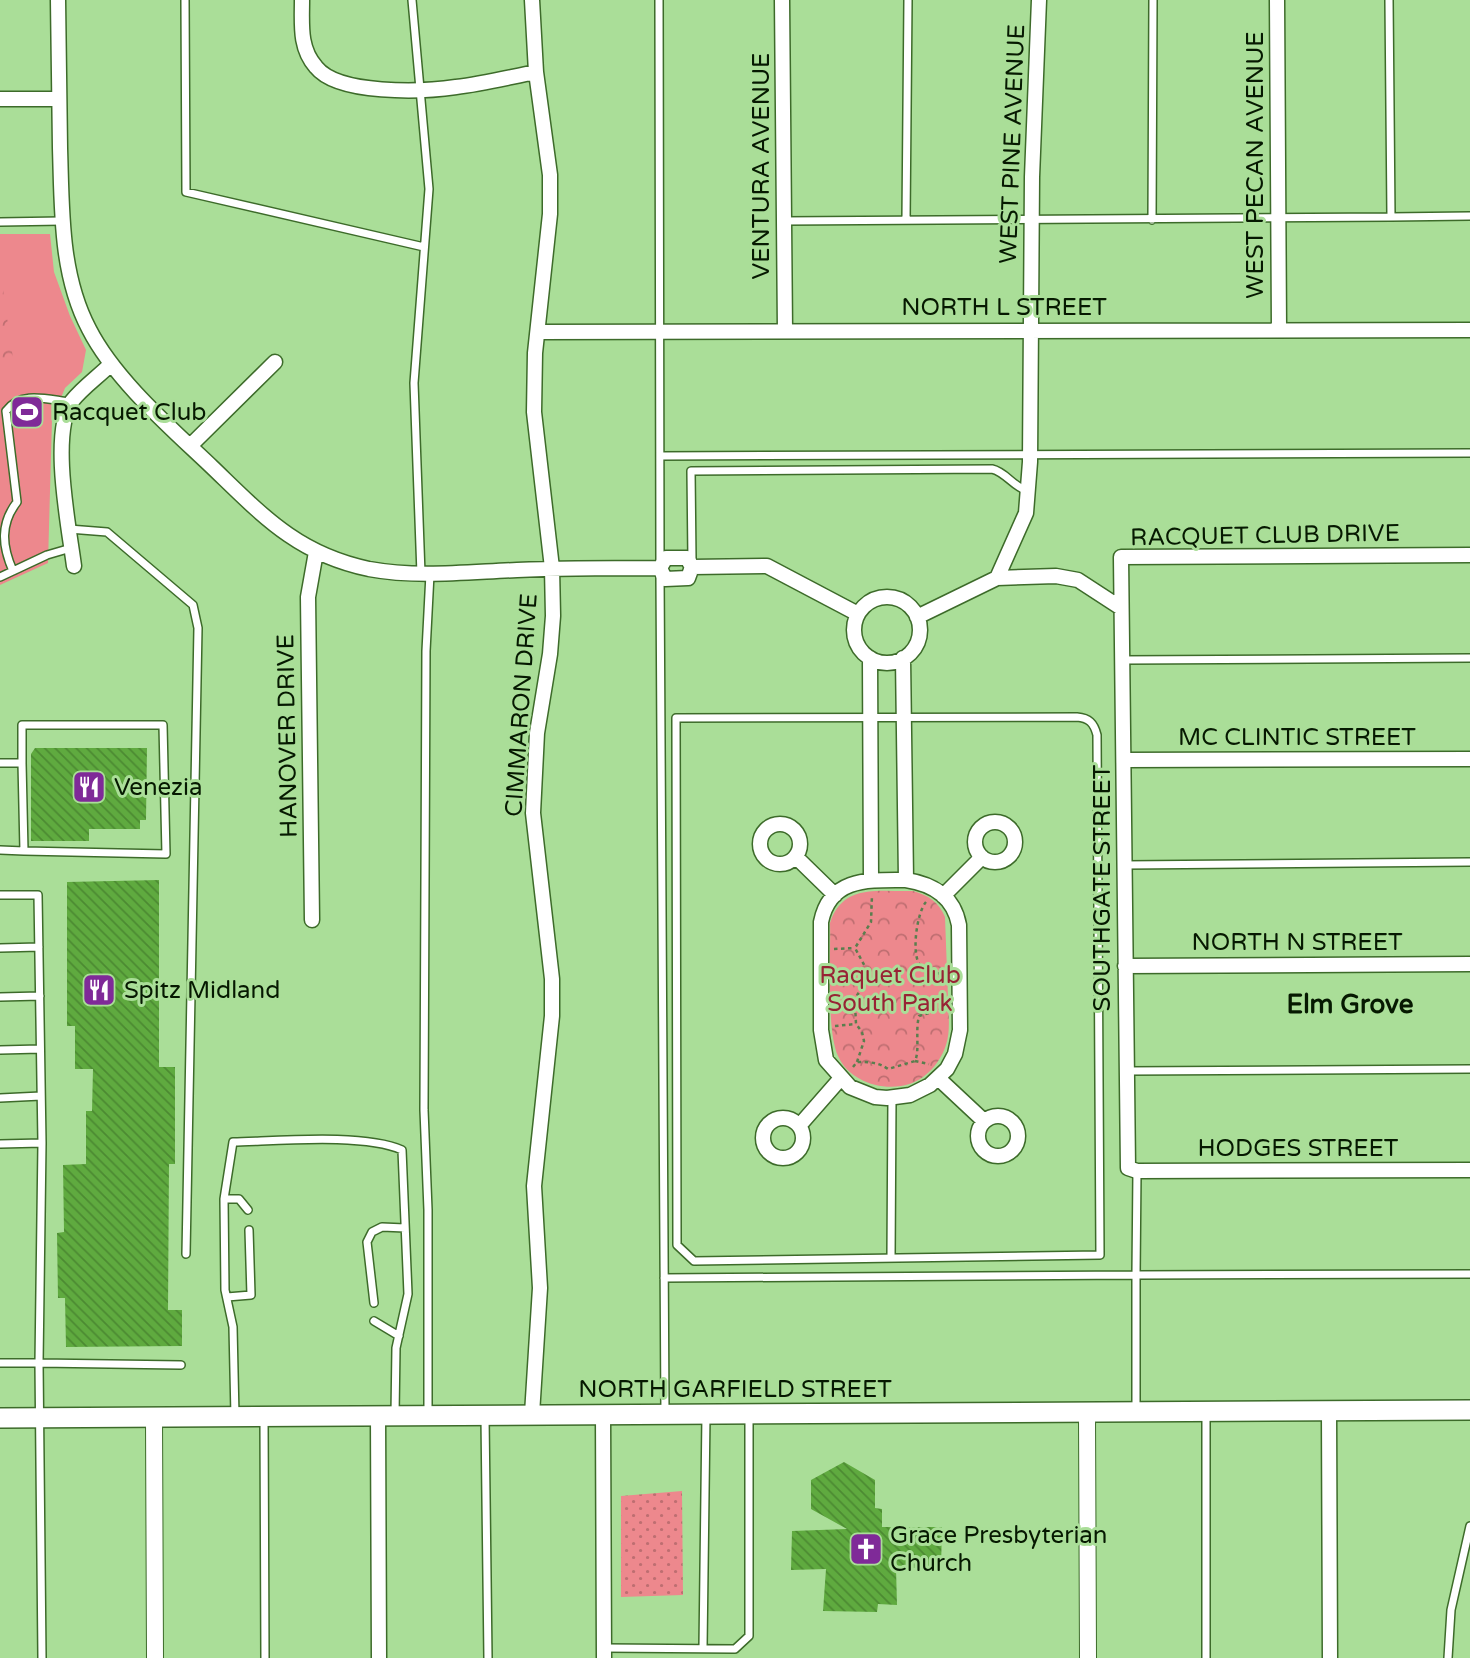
<svg xmlns="http://www.w3.org/2000/svg" width="1470" height="1658" font-family="'Varela Round',sans-serif">
	<style>
		.grass { fill: #ed888d }
		.forest { fill: url(#forest-crowns) }
		.garden { fill: url(#garden-dots) }
		.building { fill: url(#building-back-hatch) }
		.lines { fill: none; stroke-linecap: round; stroke-linejoin: round }
		.service-casing { stroke: #3d6b2a; stroke-width: 10 }
		.minor-casing { stroke: #3d6b2a; stroke-width: 17 }
		.tertiary-casing { stroke: #3d6b2a; stroke-width: 18 }
		.secondary-casing { stroke: #3d6b2a; stroke-width: 22 }
		.path { stroke: #5a7e4e; stroke-width: 2.5; stroke-dasharray: 3.5 3.5; stroke-linecap: butt }
		.service { stroke: #fff; stroke-width: 7 }
		.minor { stroke: #fff; stroke-width: 14 }
		.tertiary { stroke: #fff; stroke-width: 16 }
		.secondary { stroke: #fff; stroke-width: 19 }
		.labels { text-anchor: middle; stroke-width: 6; stroke-linejoin: round; paint-order: stroke }
		.street-label { font-size: 24px; fill: #061901; stroke: #aade98 }
		.poi-label { font-size: 24px; fill: #061901; stroke: #aade98; text-anchor: start }
		.park-label { font-size: 24px; fill: #982335; stroke: #aade98 }
		.neighbourhood-label { font-size: 26px; font-weight: bold; fill: #061901; stroke: #aade98 }
	</style>
	<defs>
		<pattern id="forest-crowns" width="20" height="18" patternUnits="userSpaceOnUse" patternTransform="scale(1.75)"><rect width="20" height="18" fill="#ed888d"/><path d="M2 6a3 3 0 1 1 6 0M12 15a3 3 0 1 1 6 0" fill="none" stroke="#be6e71"/></pattern>
		<pattern id="garden-dots" width="8" height="8" patternUnits="userSpaceOnUse" patternTransform="scale(1.75)"><rect width="8" height="8" fill="#ed888d"/><path d="M2 2h.1M6 6h.1" fill="none" stroke="#be6e71" stroke-width="1.8" stroke-linecap="round"/></pattern>
		<pattern id="building-back-hatch" width="6" height="6" patternUnits="userSpaceOnUse" patternTransform="scale(1.75)"><rect width="6" height="6" fill="#5faa3f"/><path d="M-1 5l2 2M0 0l6 6M5-1l2 2" fill="none" stroke="#4c8a32"/></pattern>
	</defs>
	<rect width="100%" height="100%" fill="#aade98"/>
	<path class="grass" d="M0 234H50L54 272 70 316 86 350 82 372 65 388 52 420 48 563 0 585Z"/>
	<path class="forest" d="M0 269 16 379 0 382Z
		M913 891C928 895 939 902 945 917 946 944 947 971 948 997 948 1013 951 1030 946 1045 939 1066 922 1083 901 1086 877 1090 848 1079 838 1056 826 1030 831 954 830 923 843 883 879 892 913 891Z"/>
	<path class="garden" d="M682 1491 683 1595 621 1597V1496Z"/>
	<path class="building" d="M35 748H147L146 820H140V829H89V841H31V754Z
		M159 880V1067H175V1164H169L168 1310H182V1346L66 1347 65 1298H58L57 1233 64 1232 63 1165 86 1164V1111H92L93 1069H75V1026H67V882Z
		M844 1462 875 1480V1508L882 1509V1527H942L941 1568H896L897 1605 878 1604 877 1612 823 1611 826 1569 791 1570 792 1531 847 1529 811 1509V1480Z"/>
	<g class="lines">
		<defs>
			<path id="service" d="M185 0 186 192 424 247
				M412 0 429 189 414 383 421 574
				M659 0 660 563
				M1391 217 1470 216
				M906 220 908 0
				M1152 220 1153 0
				M784 221 1391 217 1389 0
				M0 222 62 221
				M660 456 1470 453
				M69 529 107 532 193 605 198 628 186 1254
				M692 560 691 471 992 469C1006 472 1013 487 1028 491
				M13 571C2 546 0 524 17 502L6 411C21 390 49 400 71 402
				M660 575 665 1413
				M0 577 47 555 71 548
				M1123 660 1470 658
				M1077 717C1089 718 1094 723 1097 735L1100 1255 694 1261 677 1245 676 718Z
				M0 763H22L24 851 0 850
				M22 763V725H163L166 854 24 851
				M1125 865 1470 862
				M0 895H38L42 1143 0 1144
				M0 948 39 947
				M0 997 40 996
				M0 1050 40 1049
				M1127 1071 1470 1069
				M0 1098 41 1096
				M42 1143 39 1363 181 1365
				M224 1199H239L248 1210
				M891 1258 892 1098
				M664 1278 1136 1275 1137 1171
				M227 1297 251 1295 249 1230
				M374 1303 367 1242 372 1232 382 1227 405 1228
				M374 1321 399 1336
				M0 1363H39L42 1658
				M1136 1412V1275L1470 1274
				M428 1414V1210L424 1110 426 651 430 574
				M1206 1414V1658
				M235 1416 233 1327 225 1290 224 1199 233 1142C277 1141 364 1133 402 1150L408 1294 396 1348 395 1414
				M264 1417 265 1658
				M485 1417 488 1658
				M604 1648 735 1649 749 1636V1414
				M703 1648 706 1415
				M1448 1658 1451 1610 1470 1526"/>
			<path id="minor" d="M58 0C59 49 59 99 60 148 62 209 60 274 89 329 115 380 171 428 212 467 262 515 297 554 369 569 418 578 468 572 517 570 564 568 612 568 660 568
				M302 0C302 24 299 48 316 67 338 95 422 92 456 87 483 84 510 77 536 72
				M532 0 536 72 550 175V214L535 353 534 412 552 568 553 616 550 654 537 733 533 813 552 979V1016L534 1186 540 1288 532 1414
				M782 0 785 331
				M1277 0 1279 329
				M0 99H59
				M538 332 1470 330
				M190 446 275 362
				M1470 555 1121 557 1128 1168 1137 1171 1470 1170
				M74 566C69 527 50 434 72 401 82 388 99 376 111 364
				M692 567 767 566 858 614
				M660 568 665 579 688 578 692 567
				M660 568 666 558H687L692 567
				M997 578 1026 513 1030 462 1032 177 1039 0
				M854 630a33 33 0 1 1 66 0a33 33 0 1 1-66 0Z
				M917 617 997 578 1056 576 1078 580 1121 608
				M870 658 871 880
				M903 658 906 880
				M1124 760 1470 759
				M975 842a20 20 0 1 1 40 0a20 20 0 1 1-40 0Z
				M760 844a20 20 0 1 1 40 0a20 20 0 1 1-40 0Z
				M796 857 835 895
				M906 880C933 884 954 897 959 925L960 1030 955 1054 947 1069 930 1085 910 1095 887 1098 875 1097 850 1087 826 1060 821 1030V922C830 877 869 880 906 880Z
				M943 896 982 857
				M312 920 308 597 316 552
				M1125 966 1470 964
				M938 1078 984 1121
				M978 1136a20 20 0 1 1 40 0a20 20 0 1 1-40 0Z
				M763 1138a20 20 0 1 1 40 0a20 20 0 1 1-40 0Z
				M799 1126 841 1078
				M1329 1411 1330 1658
				M603 1413 604 1658
				M378 1415 379 1658"/>
			<path id="tertiary" d="M1087 1413 1088 1658
				M154 1417 155 1658"/>
			<path id="secondary" d="M0 1418 1470 1410"/>
		</defs>
		<use href="#service" class="service-casing"/>
		<use href="#minor" class="minor-casing"/>
		<use href="#tertiary" class="tertiary-casing"/>
		<use href="#secondary" class="secondary-casing"/>
		<path class="path" d="M926 902C917 912 911 954 920 965 926 971 938 973 946 975
			M834 949 855 948
			M835 1026 856 1024
			M915 1061 929 1064
			M857 1062 864 1041 862 1032 856 1024 855 1004 856 997 868 978V972L855 948 871 922 872 895
			M853 1067 857 1062C869 1062 878 1062 888 1069L915 1061C920 1050 915 1032 919 1016L945 1008"/>
		<use href="#service" class="service"/>
		<use href="#minor" class="minor"/>
		<use href="#tertiary" class="tertiary"/>
		<use href="#secondary" class="secondary"/>
	</g>
	<defs>
		<symbol id="stadium-square" viewBox="-11 -11 22 22"><rect x="-9" y="-9" width="18" height="18" rx="4" fill="#7f2a98" stroke="#aade98"/><path d="M0-5a6.5 5 0 1 0 0 10a6.5 5 0 1 0 0-10ZM-3.5-1.8h7v3.6h-7Z" fill="#fff"/></symbol>
		<symbol id="restaurant-square" viewBox="-11 -11 22 22"><rect x="-9" y="-9" width="18" height="18" rx="4" fill="#7f2a98" stroke="#aade98"/><path d="M-5-6h1v4h1v-4h1v4h1v-4h1v5L-1.5 .5V6h-2V.5L-5-1ZM5-6V6H3V1.5H1.5Q1.5-4 5-6Z" fill="#fff"/></symbol>
		<symbol id="church-square" viewBox="-11 -11 22 22"><rect x="-9" y="-9" width="18" height="18" rx="4" fill="#7f2a98" stroke="#aade98"/><path d="M-1.2-6h2.4v3.5h3.3v2.4h-3.3V6h-2.4V-.1h-3.3v-2.4h3.3Z" fill="#fff"/></symbol>
	</defs>
	<g fill-rule="evenodd">
		<use href="#stadium-square" x="8" y="393" width="38" height="38"/>
		<use href="#restaurant-square" x="70" y="768" width="38" height="38"/>
		<use href="#restaurant-square" x="80" y="971" width="38" height="38"/>
		<use href="#church-square" x="847" y="1530" width="38" height="38"/>
	</g>
	<g class="labels">
		<g class="street-label">
			<text transform="translate(1012 144) rotate(-88)" y="8">WEST PINE AVENUE</text>
			<text transform="translate(1255 165) rotate(-90)" y="8">WEST PECAN AVENUE</text>
			<text transform="translate(761 166) rotate(-90)" y="8">VENTURA AVENUE</text>
			<text x="1004" y="315">NORTH L STREET</text>
			<text transform="translate(1265 535) rotate(-1)" y="8">RACQUET CLUB DRIVE</text>
			<text transform="translate(521 705) rotate(-86)" y="8">CIMMARON DRIVE</text>
			<text transform="translate(287 736) rotate(-91)" y="8">HANOVER DRIVE</text>
			<text x="1297" y="745">MC CLINTIC STREET</text>
			<text transform="translate(1102 888) rotate(-90)" y="8">SOUTHGATE STREET</text>
			<text x="1297" y="950">NORTH N STREET</text>
			<text x="1298" y="1156">HODGES STREET</text>
			<text x="735" y="1397">NORTH GARFIELD STREET</text>
		</g>
		<g class="poi-label">
			<text x="52" y="420">Racquet Club</text>
			<text x="114" y="795">Venezia</text>
			<text x="124" y="998">Spitz Midland</text>
			<text x="890" y="1543">Grace Presbyterian<tspan x="890" dy="28">Church</tspan></text>
		</g>
		<g class="park-label">
			<text x="890" y="983">Raquet Club<tspan x="890" dy="28">South Park</tspan></text>
		</g>
		<g class="neighbourhood-label">
			<text x="1350" y="1013">Elm Grove</text>
		</g>
	</g>
</svg>
